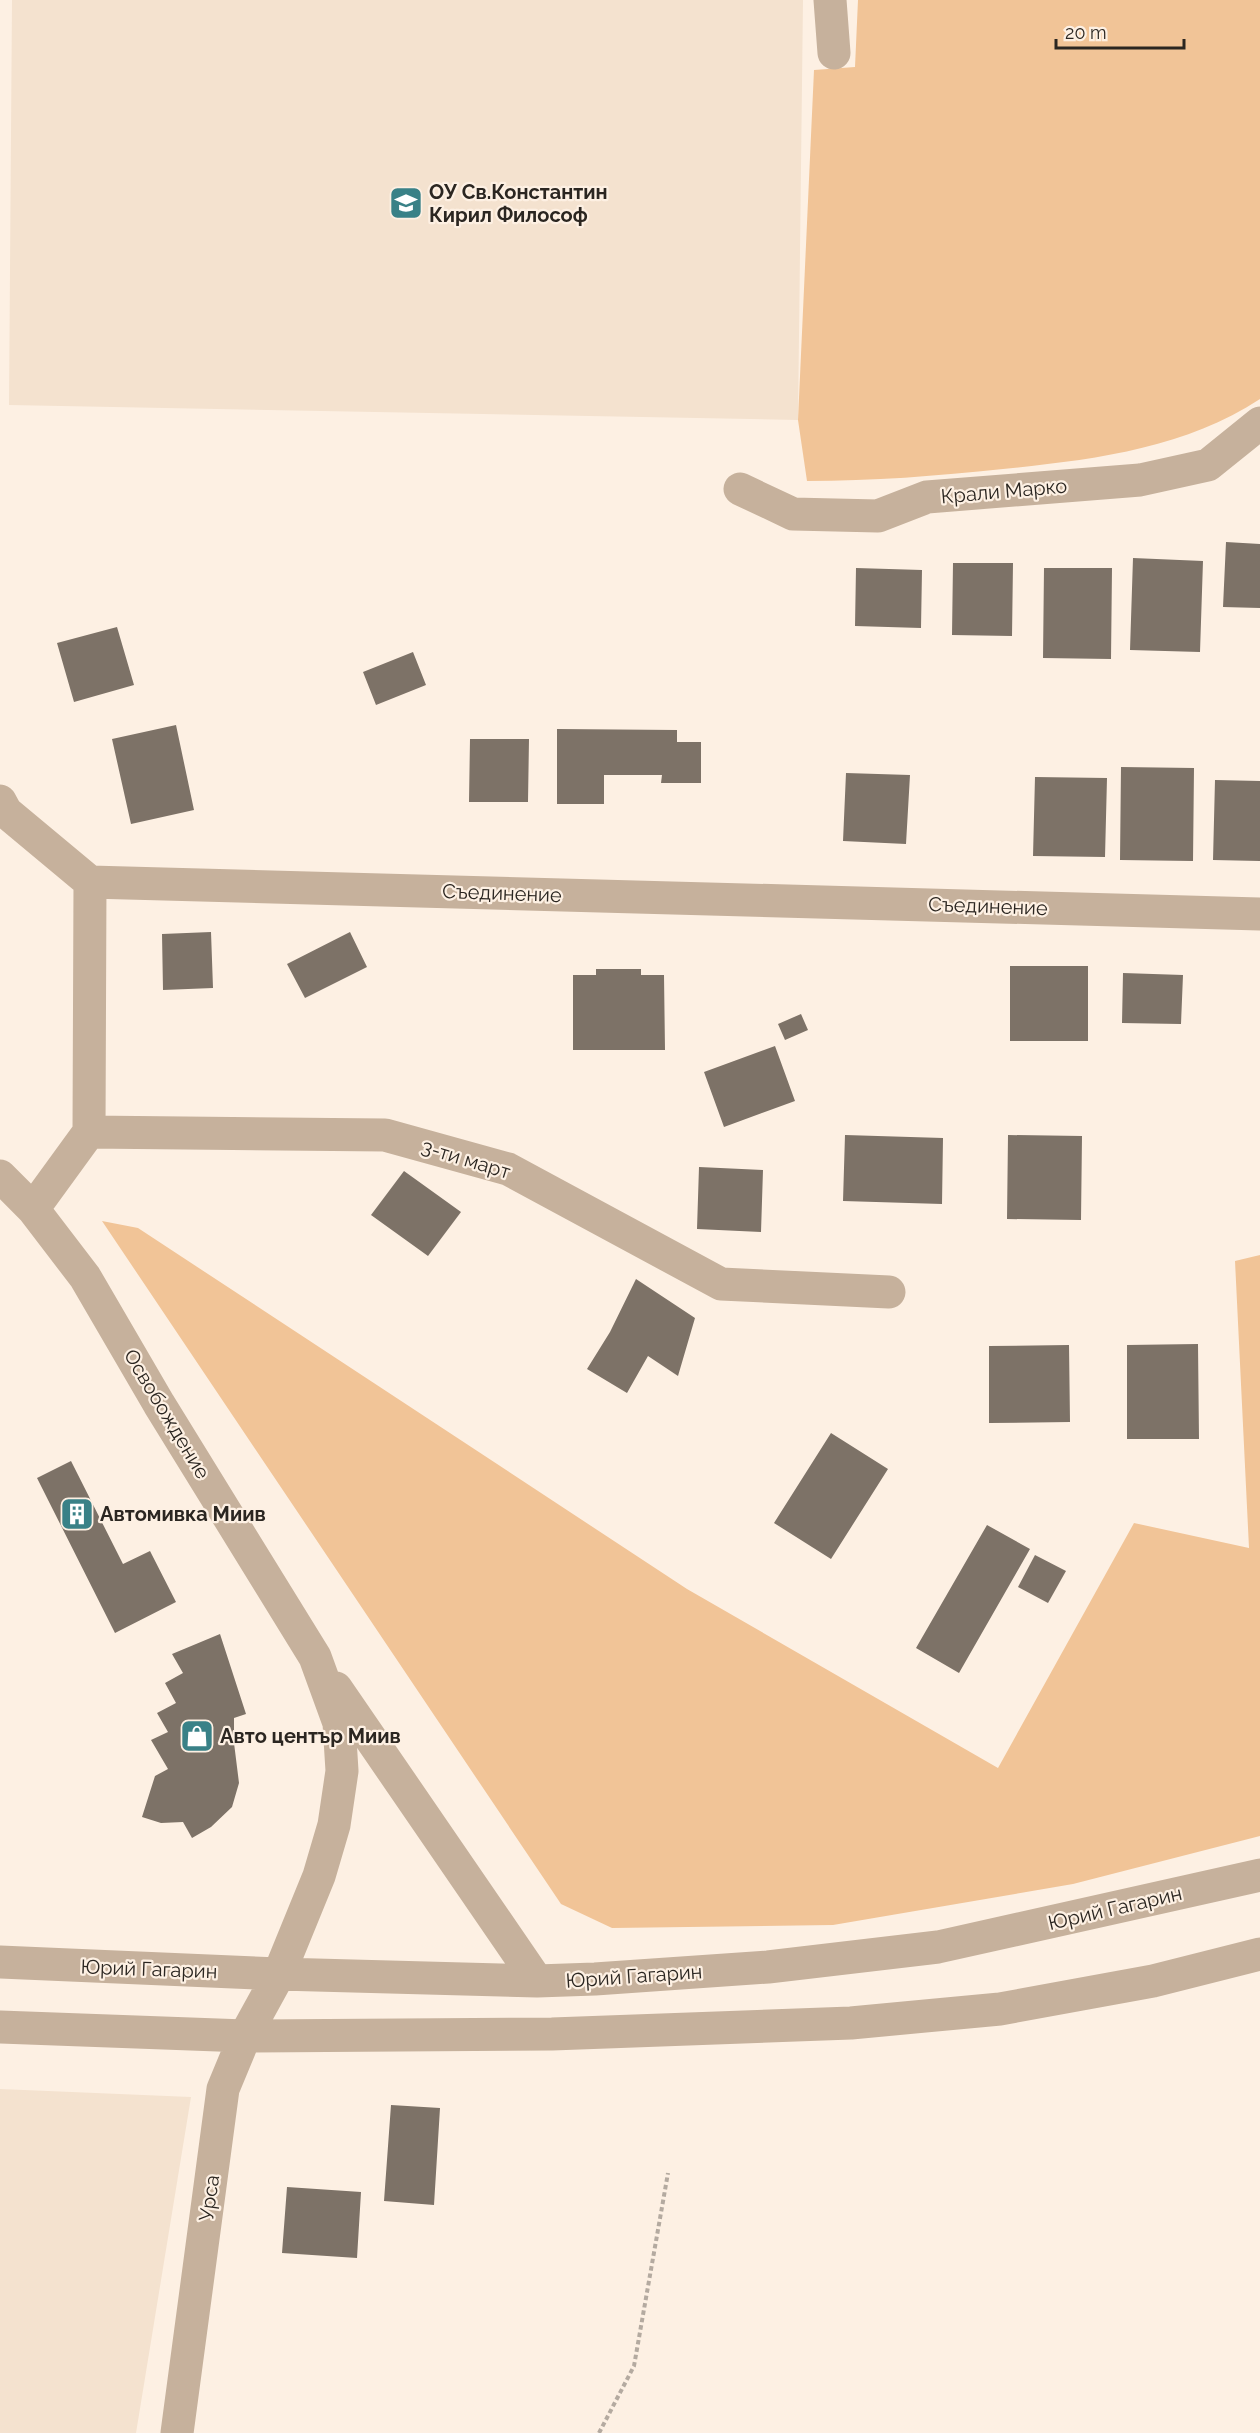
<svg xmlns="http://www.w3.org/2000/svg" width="1260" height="2433" font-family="Raleway,sans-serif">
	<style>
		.built { fill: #f4e2cf }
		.green { fill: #f1c497 }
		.building { fill: #7d7267 }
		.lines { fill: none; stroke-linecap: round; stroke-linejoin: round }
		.path { stroke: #b4aaa0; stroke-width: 4; stroke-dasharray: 4.5 3; stroke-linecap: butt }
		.minor { stroke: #c6b19c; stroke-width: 33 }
		.labels { text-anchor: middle; stroke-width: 4.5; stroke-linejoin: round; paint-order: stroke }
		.poi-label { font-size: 20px; font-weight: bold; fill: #2b2621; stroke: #fdf0e3; text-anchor: start }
		.street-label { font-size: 20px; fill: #2b2621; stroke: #fdf0e3 }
	</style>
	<rect width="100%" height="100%" fill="#fdf0e3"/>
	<path class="built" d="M12 0H803L798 420 9 405Z
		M0 2089 191 2097 136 2433H0Z"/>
	<path class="green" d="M858 0H1260V399C1184 449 1091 460 1003 469 937 476 873 481 807 481L798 420 814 70 855 67Z
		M102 1221 138 1228 687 1589 998 1768 1134 1523 1249 1548 1235 1261 1260 1255V1836L1073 1884 833 1925 612 1928 561 1904Z"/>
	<path class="building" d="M1226 542 1260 544V608L1223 607Z
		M1133 558 1203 561 1200 652 1130 650Z
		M953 563H1013L1012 636 952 635Z
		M856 568 922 570 921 628 855 626Z
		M1044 568H1112L1111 659 1043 658Z
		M117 627 134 685 74 702 57 643Z
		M413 652 426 685 376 705 363 672Z
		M176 725 194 810 131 824 112 739Z
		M557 729 677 730V742H701V783H661L662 775H604V804H557Z
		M470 739H529L528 802H469Z
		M1121 767 1194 768 1193 861 1120 860Z
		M846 773 910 775 906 844 843 841Z
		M1035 777 1107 778 1105 857 1033 856Z
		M1215 780 1260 781V861L1213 860Z
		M211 932 213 988 163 990 162 934Z
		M350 932 367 967 305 998 287 964Z
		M1010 966H1088V1041H1010Z
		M596 969H641V975H664L665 1050H573V975H596Z
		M1123 973 1183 975 1181 1024 1122 1023Z
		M801 1014 808 1030 785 1040 778 1024Z
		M775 1046 795 1101 724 1127 704 1072Z
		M845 1135 943 1138 942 1204 843 1201Z
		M1008 1135 1082 1136 1081 1220 1007 1219Z
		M699 1167 763 1170 761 1232 697 1229Z
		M404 1171 461 1212 428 1256 371 1215Z
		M636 1279 695 1318 678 1376 648 1356 627 1393 587 1369 610 1332Z
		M1198 1344 1199 1439H1127V1345Z
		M1069 1345 1070 1422 989 1423V1346Z
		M831 1433 888 1469 831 1559 774 1523Z
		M71 1461 123 1564 150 1551 176 1602 115 1633 37 1478Z
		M987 1525 1030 1549 959 1673 916 1648Z
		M1035 1555 1066 1571 1048 1603 1018 1587Z
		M220 1634 246 1714 234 1718V1743L239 1783 232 1807 211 1827 192 1838 183 1822 161 1823 142 1817 155 1776 168 1769 151 1740 168 1732 157 1713 176 1703 165 1683 183 1673 172 1654Z
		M391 2105 440 2108 434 2205 384 2201Z
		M287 2187 361 2192 357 2258 282 2253Z"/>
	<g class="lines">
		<path class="path" d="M599 2433 634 2366 668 2173"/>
		<path class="minor" d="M830 0 834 53
			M740 489 793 514 878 516 927 497 1140 480 1208 465 1260 423
			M0 801 6 812 90 882
			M89 1132 385 1135 508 1169 721 1284 889 1292
			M0 1176 33 1209 85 1277 159 1404 315 1657 339 1723 342 1771 334 1825 319 1876 279 1974 245 2036 223 2089 177 2433
			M33 1209 89 1132 90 882 1260 914
			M336 1688 537 1981
			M0 1962 279 1974 537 1981 595 1979 768 1967 938 1947 1260 1875
			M0 2027 245 2036 552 2034 851 2023 1000 2009 1153 1981 1260 1954"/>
	</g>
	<defs>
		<symbol id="school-square" viewBox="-11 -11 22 22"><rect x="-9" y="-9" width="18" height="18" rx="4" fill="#398187" stroke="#fdf0e3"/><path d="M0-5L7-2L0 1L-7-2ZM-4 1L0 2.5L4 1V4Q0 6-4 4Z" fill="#fff"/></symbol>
		<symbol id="building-square" viewBox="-11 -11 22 22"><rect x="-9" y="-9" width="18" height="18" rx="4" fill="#398187" stroke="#fdf0e3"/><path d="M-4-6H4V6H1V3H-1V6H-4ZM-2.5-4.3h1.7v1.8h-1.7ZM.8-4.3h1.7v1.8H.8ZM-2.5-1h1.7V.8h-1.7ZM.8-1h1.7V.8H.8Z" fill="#fff"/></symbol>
		<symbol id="shop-square" viewBox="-11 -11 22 22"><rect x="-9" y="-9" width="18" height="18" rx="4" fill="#398187" stroke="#fdf0e3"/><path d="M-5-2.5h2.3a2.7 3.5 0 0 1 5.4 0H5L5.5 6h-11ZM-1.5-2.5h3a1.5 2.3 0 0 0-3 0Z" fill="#fff"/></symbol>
	</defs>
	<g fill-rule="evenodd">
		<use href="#school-square" x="387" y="184" width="38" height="38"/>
		<use href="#building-square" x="58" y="1495" width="38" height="38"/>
		<use href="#shop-square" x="178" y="1717" width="38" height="38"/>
	</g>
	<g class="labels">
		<g class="poi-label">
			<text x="429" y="199">ОУ Св.Константин<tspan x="429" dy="23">Кирил Философ</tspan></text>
			<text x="100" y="1521">Автомивка Миив</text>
			<text x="220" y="1743">Авто център Миив</text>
		</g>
		<g class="street-label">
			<text transform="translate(1004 491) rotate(-5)" y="7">Крали Марко</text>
			<text transform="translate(502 893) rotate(2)" y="7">Съединение</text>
			<text transform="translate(988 906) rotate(2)" y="7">Съединение</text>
			<text transform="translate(466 1159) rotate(17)" y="7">3-ти март</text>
			<text transform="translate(167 1414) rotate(59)" y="7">Освобождение</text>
			<text transform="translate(1115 1908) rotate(-13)" y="7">Юрий Гагарин</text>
			<text transform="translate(149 1969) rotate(2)" y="7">Юрий Гагарин</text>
			<text transform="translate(634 1976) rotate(-4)" y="7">Юрий Гагарин</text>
			<text transform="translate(209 2198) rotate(-82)" y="7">Урса</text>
		</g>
	</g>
	<path d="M1056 39v9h128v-9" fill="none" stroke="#2b2621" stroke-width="3"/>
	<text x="1065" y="39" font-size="18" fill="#2b2621" stroke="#fdf0e3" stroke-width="4.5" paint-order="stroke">20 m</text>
</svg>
